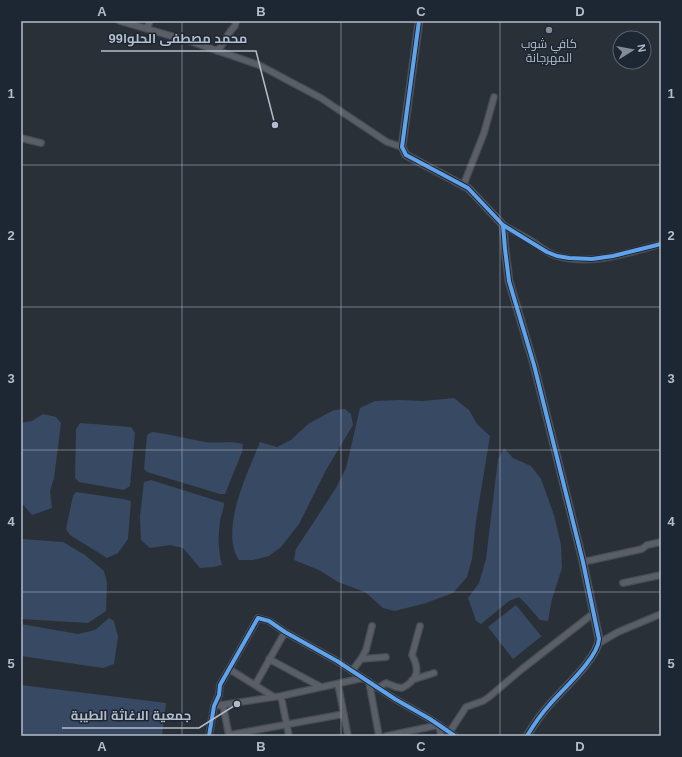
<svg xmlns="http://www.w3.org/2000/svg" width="682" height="757" font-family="Arial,Cairo,sans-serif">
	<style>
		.water { fill: #384963 }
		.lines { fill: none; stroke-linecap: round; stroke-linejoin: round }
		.minor-casing { stroke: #484c53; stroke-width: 8 }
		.tertiary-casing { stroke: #484c53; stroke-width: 9 }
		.minor { stroke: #5a5e66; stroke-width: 5.5 }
		.tertiary { stroke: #5a5e66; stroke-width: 7 }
		.cycleway-casing { stroke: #1d2633; stroke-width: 6 }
		.cycleway { stroke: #60a3ed; stroke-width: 4 }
		.grid { fill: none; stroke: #b4bcc9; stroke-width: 1; stroke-opacity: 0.55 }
		.poi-dot { fill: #848b96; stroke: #1d2633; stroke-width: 1.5 }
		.labels { text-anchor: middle; stroke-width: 3; stroke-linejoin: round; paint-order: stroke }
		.poi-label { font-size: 12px; fill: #b4bcc9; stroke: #1d2633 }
		.leader { fill: none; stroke: #b4bcc9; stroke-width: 1.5 }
		.callout-dot { fill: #b4bcc9; stroke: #1d2633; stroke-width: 1.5 }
		.callout-label { font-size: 13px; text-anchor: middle; font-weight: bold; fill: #b4bcc9; stroke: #1d2633; stroke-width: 3; stroke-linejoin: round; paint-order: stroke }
		.neatline { fill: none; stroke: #b4bcc9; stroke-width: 1.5 }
		.grid-label { font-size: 13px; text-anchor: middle; font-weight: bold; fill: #b4bcc9 }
	</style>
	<rect width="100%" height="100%" fill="#2a3038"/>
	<path class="water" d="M454 398 469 410 477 424 490 436 476 521 472 559 467 577 453 593 426 603 395 611 383 608 365 592 338 582 319 570 294 560 296 549 336 488 346 468 360 408 375 401 398 400 423 401Z
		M345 409 351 414 353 425 326 470 299 524 281 547 269 556 253 560H239C219 530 248 472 260 442L277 447 291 440 308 424 334 410Z
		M43 414 56 417 61 423 54 478 50 491 52 508 32 515 21 502V423L32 421Z
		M80 423 131 427 135 433 130 486 124 490 79 482 75 478 76 429Z
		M152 432C170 434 188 439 205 442 218 444 231 440 243 444L242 452 225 494H220L147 472 144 469 147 435Z
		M504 448 513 458 531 466 541 479 554 515 561 545 562 568 552 599 548 621 540 620 527 605 519 597 509 601 481 624 476 621 468 598 479 583 486 559 498 459Z
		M151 480 224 503C224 509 221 515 220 521 218 536 218 550 222 565L213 567 200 568 183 548 170 545 150 548 141 540 140 516 144 482Z
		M76 492 123 499 131 501 128 539 118 553 107 558 70 535 66 529 73 496Z
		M21 539 63 542 85 555 104 571 107 583 106 611 88 623 21 619Z
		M516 605 541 636 543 635 513 659 488 627Z
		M109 618 114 621 118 637 114 664 103 668 21 656V624L78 634 95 630Z
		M21 685 166 703 162 736H21Z"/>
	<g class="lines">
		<defs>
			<path id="minor" d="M120 21 192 42 259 65 321 98 387 142 402 147
				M147 29 150 21
				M217 51C226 42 227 33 235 26L236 21
				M21 138 41 143
				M463 186 484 133 494 97
				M503 225C513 231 524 236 533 242 541 247 548 254 557 256 591 266 628 253 661 244
				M583 562 642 549 647 545 661 542
				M623 583 661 575
				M599 643 618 632 661 614
				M269 659 321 687
				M361 659 386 657
				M229 669 274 697
				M352 671 361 659 366 650 372 626
				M412 680 434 673
				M369 682 379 736
				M338 684 348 736
				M255 685 285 632
				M378 688 386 683 396 687 402 688C418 680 420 670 412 655L420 626
				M281 696 289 736
				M223 705 229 736
				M214 706 281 696 363 678
				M449 733 466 707 483 701 489 697 522 669 590 616 594 614
				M229 735 344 714
				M209 736 214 706 219 695 220 685 258 618 269 621 285 632 337 661 395 699 430 719 455 736
				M386 736 439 725 441 736"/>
			<path id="tertiary" d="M419 21 402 147 406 155 468 188 503 225 505 249 509 281 534 365 583 562 599 639C598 658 563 689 551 703 542 713 534 724 527 736"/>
		</defs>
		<use href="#minor" class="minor-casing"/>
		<use href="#tertiary" class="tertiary-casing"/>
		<use href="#minor" class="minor"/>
		<use href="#tertiary" class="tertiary"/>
		<defs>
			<path id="cycleway" d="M419 21 402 147 406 155 468 188 503 225 547 252 557 256 569 258 592 259 613 256 661 244
				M503 225 505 249 509 281 534 365 583 562 599 639C598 658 563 689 551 703 542 713 534 724 527 736
				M209 736 214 706 219 695 220 685 258 618 269 621 285 632 337 661 395 699 430 719 455 736"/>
		</defs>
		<use href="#cycleway" class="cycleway-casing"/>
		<use href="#cycleway" class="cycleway"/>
	</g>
	<path class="grid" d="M182 21V736M341 21V736M500 21V736M21 165H661M21 307H661M21 450H661M21 592H661"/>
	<circle class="poi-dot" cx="549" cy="30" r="4"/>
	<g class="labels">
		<g class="poi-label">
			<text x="549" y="48">كافي شوب<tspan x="549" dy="14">المهرجانة</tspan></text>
		</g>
	</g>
	<path class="leader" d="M275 125L256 51H101M237 704L199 728H62"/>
	<g class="callout-dot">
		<circle cx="275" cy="125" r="4"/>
		<circle cx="237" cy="704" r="4"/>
	</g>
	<g class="callout-label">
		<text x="178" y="43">محمد مصطفى الحلوا99</text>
		<text x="131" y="720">جمعية الاغاثة الطيبة</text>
	</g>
	<rect width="682" height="757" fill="none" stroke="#1d2633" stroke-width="44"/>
	<g transform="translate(632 50) rotate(79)"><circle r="19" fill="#1d2633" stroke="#59626f"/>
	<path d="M0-3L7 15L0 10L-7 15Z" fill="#848b96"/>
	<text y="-6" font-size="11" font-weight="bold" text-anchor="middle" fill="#b4bcc9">N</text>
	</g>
	<rect x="22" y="22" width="638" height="713" class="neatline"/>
	<g class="grid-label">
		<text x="102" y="16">A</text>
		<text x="261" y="16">B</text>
		<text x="421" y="16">C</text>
		<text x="580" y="16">D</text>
		<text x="11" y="98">1</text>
		<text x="671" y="98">1</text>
		<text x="11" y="240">2</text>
		<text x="671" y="240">2</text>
		<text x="11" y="383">3</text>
		<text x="671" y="383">3</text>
		<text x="11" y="526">4</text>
		<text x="671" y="526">4</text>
		<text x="11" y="668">5</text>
		<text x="671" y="668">5</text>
		<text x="102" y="751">A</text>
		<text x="261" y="751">B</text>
		<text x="421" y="751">C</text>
		<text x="580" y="751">D</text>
	</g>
</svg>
